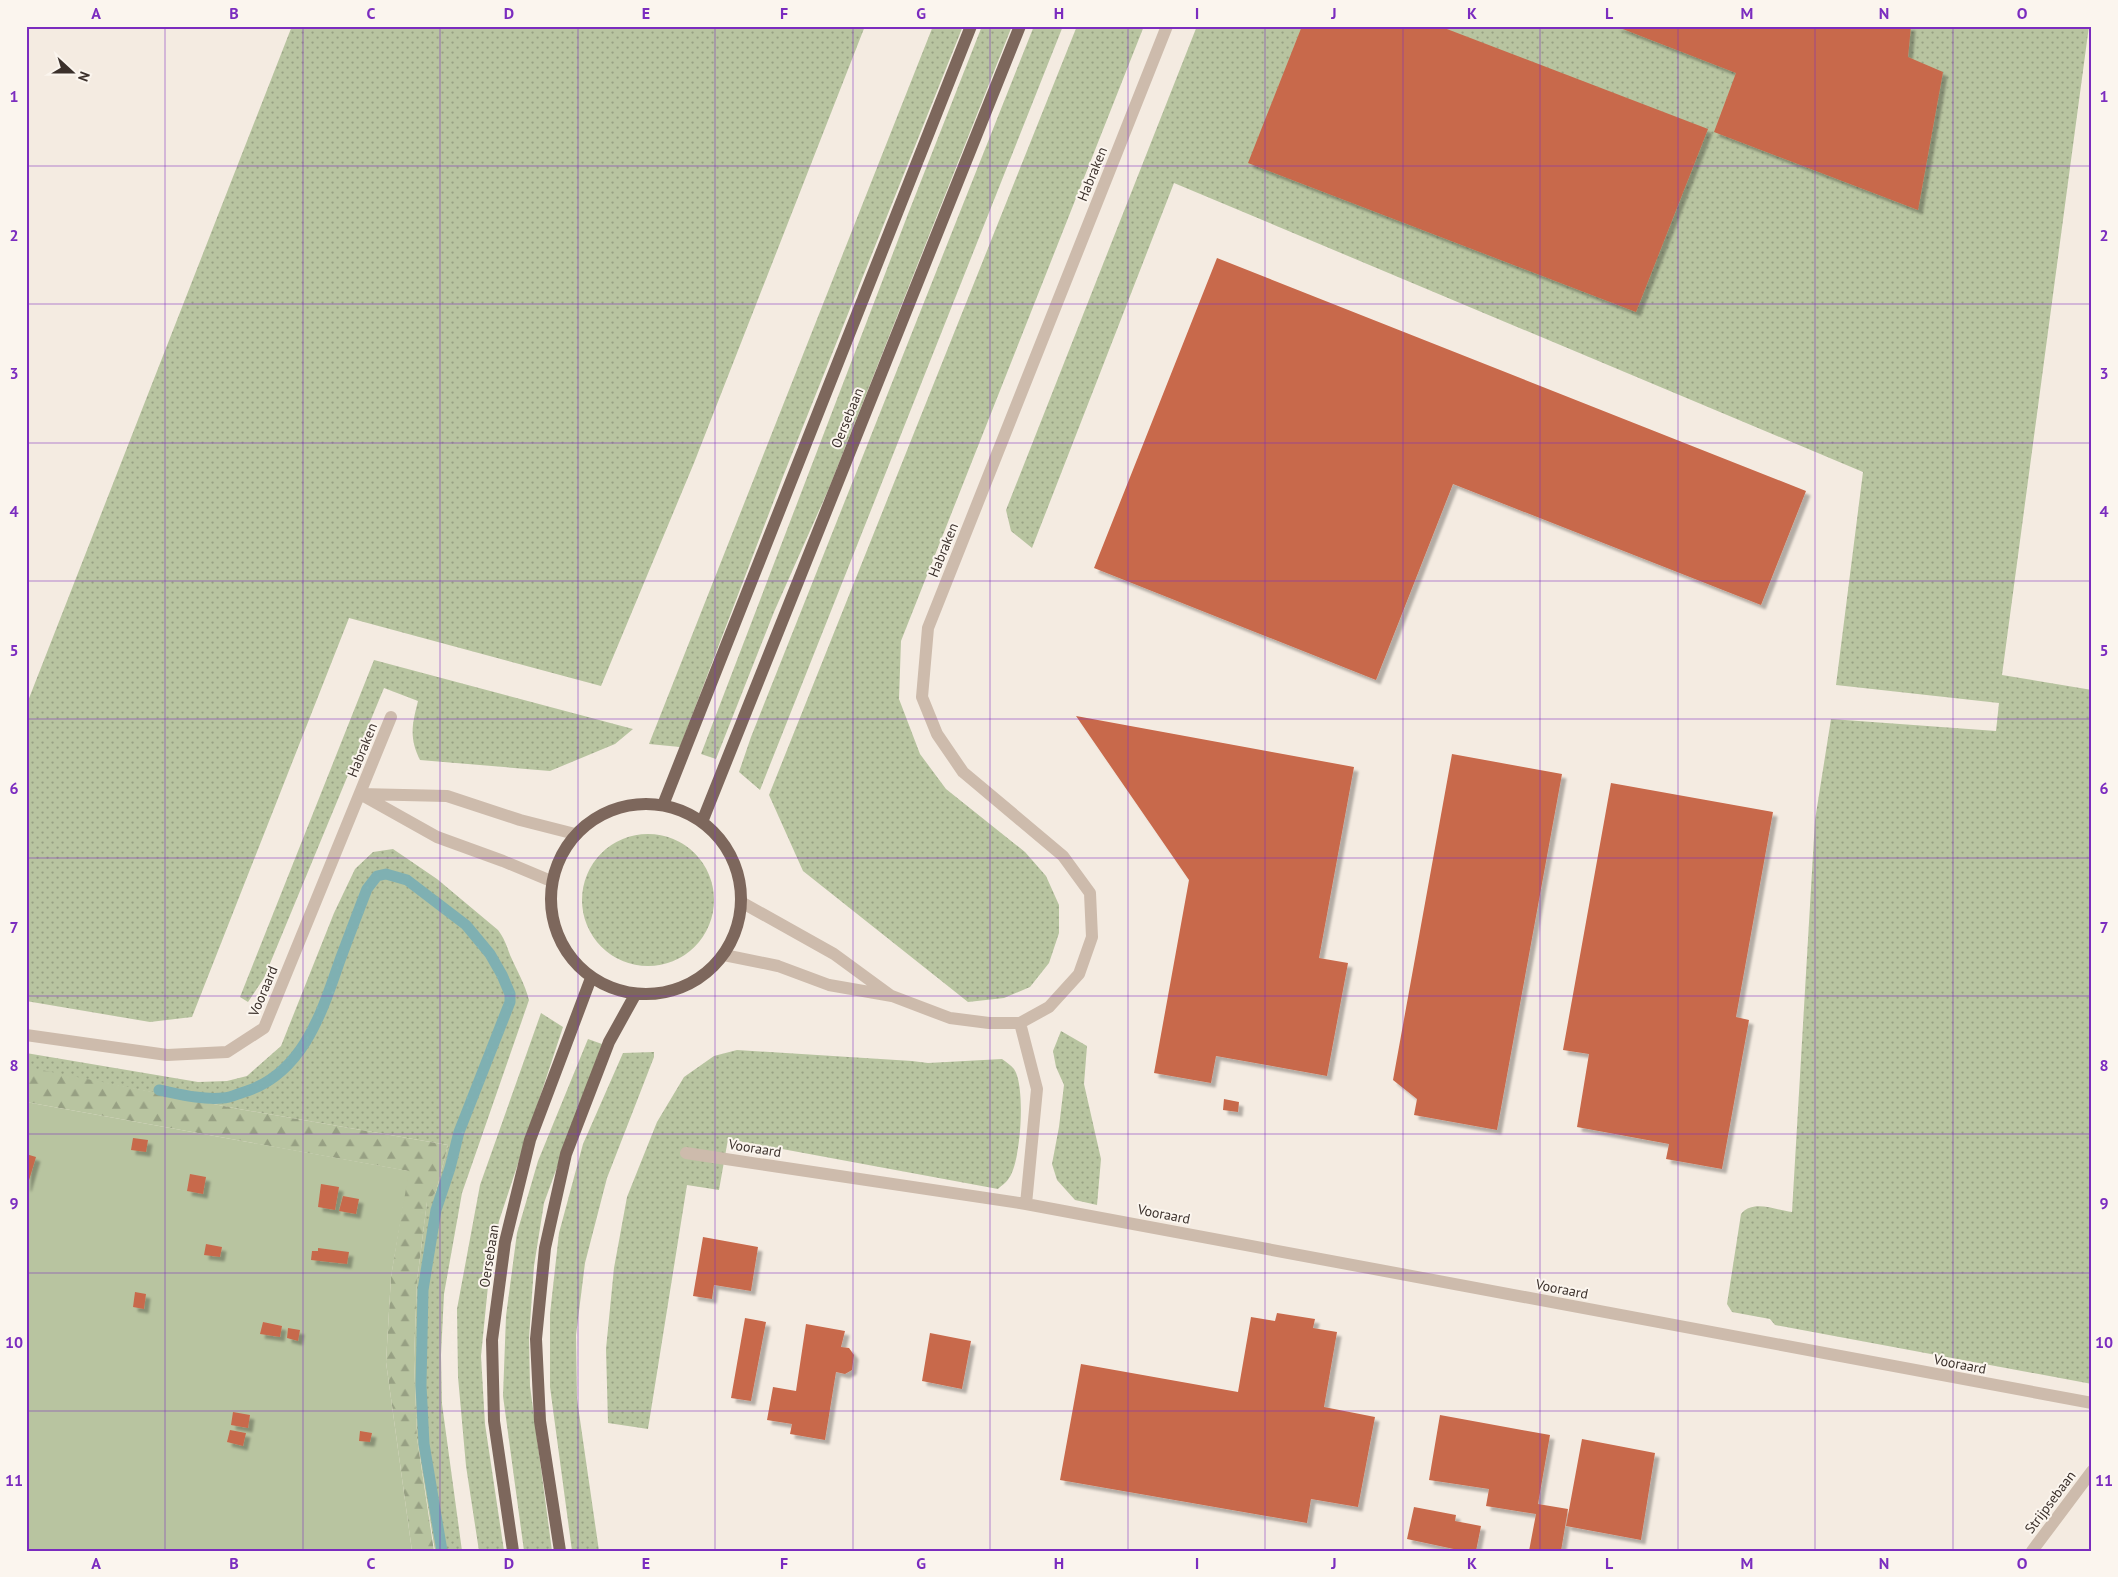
<svg xmlns="http://www.w3.org/2000/svg" width="2118" height="1577" font-family="'PT Sans',sans-serif">
	<style>
		.grass { fill: url(#grass-dots) }
		.forest { fill: url(#forest-firs) }
		.garden { fill: #b8c4a0 }
		.lines { fill: none; stroke-linecap: round; stroke-linejoin: round }
		.stream { stroke: #7fb0b2; stroke-width: 11 }
		.building { fill: #c8694b; filter: url(#shadow) }
		.minor { stroke: #cdbbac; stroke-width: 12 }
		.major { stroke: #7d675c; stroke-width: 12 }
		.grid { fill: none; stroke: #7b2cbf; stroke-width: 1; stroke-opacity: 0.55 }
		.labels { text-anchor: middle; stroke-width: 4; stroke-linejoin: round; paint-order: stroke }
		.street-label { font-size: 14px; fill: #3b302b; stroke: #fbf5ee }
		.neatline { fill: none; stroke: #7b2cbf; stroke-width: 2 }
		.grid-label { font-size: 16px; text-anchor: middle; font-weight: bold; fill: #7b2cbf }
	</style>
	<defs>
		<pattern id="grass-dots" width="8" height="8" patternUnits="userSpaceOnUse" patternTransform="scale(1.25)"><rect width="8" height="8" fill="#b8c4a0"/><path d="M2 2h.1M6 6h.1" fill="none" stroke="#97a083" stroke-width="1.8" stroke-linecap="round"/></pattern>
		<pattern id="forest-firs" width="22" height="20" patternUnits="userSpaceOnUse" patternTransform="scale(1.25)"><rect width="22" height="20" fill="#b8c4a0"/><path d="M5 1l3.5 6h-7zM16 11l3.5 6h-7z" fill="#97a083"/></pattern>
		<filter id="shadow"><feDropShadow dx="4.5" dy="4.5" stdDeviation="1" flood-color="#0004"/></filter>
	</defs>
	<rect width="100%" height="100%" fill="#f4ebe1"/>
	<path class="grass" d="M292 26H865L694 463 601 686 349 618 192 1017 150 1022 26 1001V706Z
		M933 26H963L784 474 680 747 649 744Z
		M982 26H1012L829 488 774 612 716 759 701 754 908 214Z
		M1034 26H1063L760 790 739 772 751 737Z
		M1077 26H1144L901 641 899 699 920 754 946 789 1025 852 1046 876 1059 905V933L1049 963 1030 987 1004 998 968 1002 803 871 769 795Z
		M1197 26H2089L2002 675 2092 690V1384L1775 1325 1770 1319 1732 1312 1727 1304 1741 1214C1753 1199 1775 1210 1792 1212L1815 820 1831 719 1996 731 1999 703 1836 685 1863 472 1174 183 1032 548 1011 531 1006 510Z
		M374 660 633 729 615 744 550 771 420 760C409 738 412 725 418 701L384 688 264 978 248 1002 240 997Z
		M582 900a66 66 0 1 1 132 0a66 66 0 1 1-132 0Z
		M393 849 437 879 498 930C504 938 507 946 510 955 517 971 525 984 529 1000L462 1193 444 1294 441 1355 442 1404 462 1551H435L417 1438 414 1359 417 1281 427 1201 436 1192 448 1145 239 1109 26 1068V1053L198 1082 227 1081 247 1076 281 1046 334 913 355 869 373 852Z
		M541 1013 563 1027 499 1221 489 1276 481 1356 485 1424 504 1551H479L466 1466 458 1377 457 1309 480 1185Z
		M1061 1031 1087 1046 1084 1084 1101 1159 1097 1205 1075 1200 1057 1180 1052 1164 1059 1127 1064 1085 1056 1067 1053 1051Z
		M588 1039 602 1044 544 1203 534 1266 529 1338 530 1386 552 1551H524L503 1396 506 1316 517 1233 538 1161Z
		M737 1050 912 1061 928 1063 1002 1059C1006 1062 1011 1065 1014 1069 1026 1086 1021 1162 1009 1178 1007 1182 1001 1186 998 1189L728 1139 719 1190 687 1185 648 1429 608 1423 606 1349 614 1268 627 1197 657 1122 684 1077 714 1056Z
		M654 1052V1057L607 1178 585 1263 576 1335 577 1399 599 1551H572L550 1387V1314L559 1233 583 1144 623 1053Z"/>
	<path class="forest" d="M26 1067 239 1109 448 1145 436 1192 427 1202 417 1281 414 1359 417 1438 434 1551H412L386 1362 391 1277 408 1171 26 1102Z"/>
	<path class="garden" d="M26 1102 409 1171 391 1277 386 1362 412 1551H26Z"/>
	<g class="lines">
		<path class="stream" d="M159 1090C179 1094 201 1100 223 1098 230 1098 237 1094 244 1092 303 1074 322 1012 340 960 349 936 358 912 367 889L377 876 386 874 407 880 466 925 490 954 502 975 510 994V1002L459 1132 450 1168 436 1210 423 1290 421 1385 424 1444 442 1551"/>
	</g>
	<path class="building" d="M1302 26H1439L1708 129 1636 312 1248 163Z
		M1615 26H1911L1908 57 1943 72 1918 210 1714 132 1736 73Z
		M1217 258 1806 491 1761 605 1453 484 1376 680 1094 568Z
		M1076 716 1354 767 1319 958 1348 963 1327 1076 1216 1056 1211 1083 1154 1073 1189 880Z
		M1452 754 1562 774 1497 1130 1414 1115 1417 1099 1393 1080Z
		M1611 783 1773 812 1736 1017 1749 1020 1722 1169 1666 1159 1669 1144 1577 1127 1589 1054 1563 1050Z
		M1224 1099 1239 1102 1238 1112 1223 1110Z
		M133 1138 148 1140 146 1152 131 1150Z
		M26 1154 36 1157 27 1187H26Z
		M190 1174 206 1177 203 1194 187 1191Z
		M321 1184 339 1187 335 1210 318 1207Z
		M343 1196 359 1199 356 1214 339 1211Z
		M703 1237 758 1247 751 1291 714 1285 712 1299 693 1296Z
		M206 1244 222 1247 220 1257 204 1255Z
		M318 1248 349 1252 347 1264 311 1260 312 1251H318Z
		M135 1292 146 1294 144 1309 133 1307Z
		M1277 1313 1315 1319 1313 1328 1337 1332 1324 1407 1375 1417 1358 1507 1311 1499 1307 1523 1060 1480 1081 1364 1238 1392 1251 1317 1275 1321Z
		M745 1318 766 1322 751 1401 731 1398Z
		M263 1322 282 1326 280 1337 260 1334Z
		M806 1324 845 1331 841 1347 849 1348 854 1355 852 1370 845 1374 836 1372 825 1440 790 1434 792 1424 767 1420 773 1387 796 1391Z
		M288 1328 300 1330 298 1341 287 1338Z
		M930 1333 971 1341 962 1389 922 1381Z
		M233 1412 250 1415 248 1428 231 1425Z
		M1440 1415 1550 1435 1538 1504 1568 1509 1561 1551H1529L1536 1514 1486 1506 1489 1489 1429 1480Z
		M230 1430 246 1433 243 1446 227 1442Z
		M360 1431 372 1433 370 1442 359 1441Z
		M1582 1439 1655 1453 1641 1540 1566 1526Z
		M1414 1507 1456 1515 1455 1521 1481 1526 1476 1551H1463L1407 1539Z"/>
	<g class="lines">
		<path class="minor" d="M360 794 447 796 520 820 575 834
			M362 795 437 837 503 861 551 881
			M741 902 834 954 890 995
			M724 955 778 966 829 985 892 996 950 1018 989 1023H1020
			M1020 1023 1049 1007 1079 974 1092 937 1090 893 1063 856 963 772 937 734 922 697 928 628 1167 26
			M1020 1023 1037 1089 1026 1204
			M26 1035 167 1055 227 1052 264 1028 391 717
			M686 1153 1026 1204 2092 1403
			M2032 1551 2092 1471"/>
		<path class="major" d="M551 899a95 95 0 1 1 190 0a95 95 0 1 1-190 0Z
			M663 805 971 26
			M702 822 1020 26
			M513 1551 494 1421 492 1340 505 1242 530 1140 591 978
			M560 1551 540 1421 536 1339 545 1248 566 1154 609 1042 635 995"/>
	</g>
	<path class="grid" d="M165 26V1551M303 26V1551M440 26V1551M578 26V1551M715 26V1551M853 26V1551M990 26V1551M1128 26V1551M1265 26V1551M1403 26V1551M1540 26V1551M1678 26V1551M1815 26V1551M1953 26V1551M26 166H2092M26 304H2092M26 443H2092M26 581H2092M26 719H2092M26 858H2092M26 996H2092M26 1134H2092M26 1273H2092M26 1411H2092"/>
	<g class="labels">
		<g class="street-label">
			<text transform="translate(1092 174) rotate(-68)" y="5">Habraken</text>
			<text transform="translate(847 418) rotate(-68)" y="5">Oersebaan</text>
			<text transform="translate(943 550) rotate(-68)" y="5">Habraken</text>
			<text transform="translate(362 750) rotate(-68)" y="5">Habraken</text>
			<text transform="translate(263 991) rotate(-67)" y="5">Vooraard</text>
			<text transform="translate(755 1148) rotate(9)" y="5">Vooraard</text>
			<text transform="translate(1164 1214) rotate(11)" y="5">Vooraard</text>
			<text transform="translate(489 1256) rotate(-81)" y="5">Oersebaan</text>
			<text transform="translate(1562 1289) rotate(11)" y="5">Vooraard</text>
			<text transform="translate(1960 1364) rotate(11)" y="5">Vooraard</text>
			<text transform="translate(2050 1502) rotate(-53)" y="5">Strijpsebaan</text>
		</g>
	</g>
	<rect width="2118" height="1577" fill="none" stroke="#fbf5ee" stroke-width="55"/>
	<g transform="translate(72 72) rotate(111)" stroke="#fbf5ee" stroke-width="4" paint-order="stroke">
	<path d="M0-4L9 19L0 12L-9 19Z" fill="#3b302b"/>
	<text y="-8" font-size="14" font-weight="bold" text-anchor="middle" fill="#3b302b">N</text>
	</g>
	<rect x="28" y="28" width="2062" height="1522" class="neatline"/>
	<g class="grid-label">
		<text x="96" y="19">A</text>
		<text x="234" y="19">B</text>
		<text x="371" y="19">C</text>
		<text x="509" y="19">D</text>
		<text x="646" y="19">E</text>
		<text x="784" y="19">F</text>
		<text x="921" y="19">G</text>
		<text x="1059" y="19">H</text>
		<text x="1197" y="19">I</text>
		<text x="1334" y="19">J</text>
		<text x="1472" y="19">K</text>
		<text x="1609" y="19">L</text>
		<text x="1747" y="19">M</text>
		<text x="1884" y="19">N</text>
		<text x="2022" y="19">O</text>
		<text x="14" y="102">1</text>
		<text x="2104" y="102">1</text>
		<text x="14" y="241">2</text>
		<text x="2104" y="241">2</text>
		<text x="14" y="379">3</text>
		<text x="2104" y="379">3</text>
		<text x="14" y="517">4</text>
		<text x="2104" y="517">4</text>
		<text x="14" y="656">5</text>
		<text x="2104" y="656">5</text>
		<text x="14" y="794">6</text>
		<text x="2104" y="794">6</text>
		<text x="14" y="933">7</text>
		<text x="2104" y="933">7</text>
		<text x="14" y="1071">8</text>
		<text x="2104" y="1071">8</text>
		<text x="14" y="1209">9</text>
		<text x="2104" y="1209">9</text>
		<text x="14" y="1348">10</text>
		<text x="2104" y="1348">10</text>
		<text x="14" y="1486">11</text>
		<text x="2104" y="1486">11</text>
		<text x="96" y="1569">A</text>
		<text x="234" y="1569">B</text>
		<text x="371" y="1569">C</text>
		<text x="509" y="1569">D</text>
		<text x="646" y="1569">E</text>
		<text x="784" y="1569">F</text>
		<text x="921" y="1569">G</text>
		<text x="1059" y="1569">H</text>
		<text x="1197" y="1569">I</text>
		<text x="1334" y="1569">J</text>
		<text x="1472" y="1569">K</text>
		<text x="1609" y="1569">L</text>
		<text x="1747" y="1569">M</text>
		<text x="1884" y="1569">N</text>
		<text x="2022" y="1569">O</text>
	</g>
</svg>
